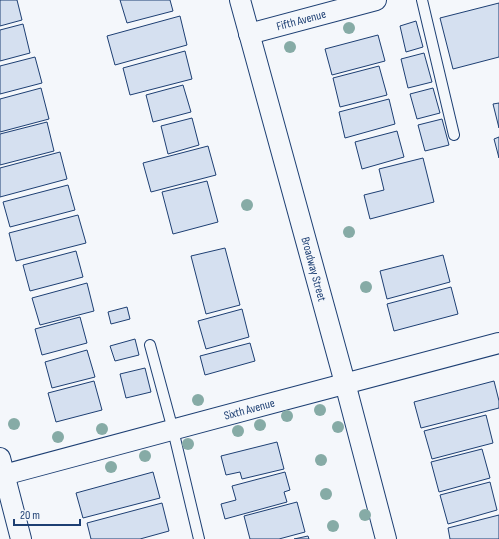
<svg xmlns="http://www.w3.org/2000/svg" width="499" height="539" font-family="'Sofia Sans Condensed',sans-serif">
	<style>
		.building { fill: #d5e0f0; stroke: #1d3f73 }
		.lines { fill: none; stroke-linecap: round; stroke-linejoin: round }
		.lane-casing { stroke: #1d3f73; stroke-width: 12 }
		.street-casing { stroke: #1d3f73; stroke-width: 22 }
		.lane { stroke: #f4f7fb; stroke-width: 10 }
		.street { stroke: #f4f7fb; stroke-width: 20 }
		.tree { fill: #86aba6 }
		.labels { text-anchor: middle; stroke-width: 3; stroke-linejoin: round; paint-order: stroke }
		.street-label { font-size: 12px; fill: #1d3f73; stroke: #f4f7fb }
	</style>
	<rect width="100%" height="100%" fill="#f4f7fb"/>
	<path class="building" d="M0 0H17L22 20 0 26Z
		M120 0H170L173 11 127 23Z
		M499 3V57L453 69 440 18Z
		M180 16 187 45 115 65 107 36Z
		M416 21 423 47 406 52 400 26Z
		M23 24 30 53 0 61V30Z
		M378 35 385 61 332 75 325 49Z
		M185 51 192 79 130 95 123 68Z
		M424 53 432 82 408 88 401 59Z
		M35 57 42 83 0 94V66Z
		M379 66 387 95 340 107 333 78Z
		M183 85 191 112 153 122 146 95Z
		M41 88 49 119 0 132V99Z
		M433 88 440 113 417 119 410 94Z
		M389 99 395 124 345 138 339 112Z
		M499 103V128L493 104Z
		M192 118 199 145 168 154 161 126Z
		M442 119 449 145 425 151 418 125Z
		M47 122 54 151 0 165V134Z
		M397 131 404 157 362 169 355 142Z
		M499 137V158L494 139Z
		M208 146 216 175 151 192 143 163Z
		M60 152 67 179 0 197V168Z
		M423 158 434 202 370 219 364 195 384 190 379 169Z
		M207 181 218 222 173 234 162 192Z
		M68 185 75 210 10 227 3 202Z
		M78 215 86 243 16 261 9 233Z
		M225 248 240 305 206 314 191 256Z
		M76 251 83 277 30 291 23 265Z
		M443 255 450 282 387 299 380 271Z
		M87 283 94 311 40 325 32 298Z
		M451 287 458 314 394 331 387 304Z
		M127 307 130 319 111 324 108 312Z
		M242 309 249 337 206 349 198 321Z
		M80 317 87 343 42 355 35 329Z
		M135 339 139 355 115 361 110 346Z
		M250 343 255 361 205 375 200 356Z
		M87 350 95 377 52 388 45 362Z
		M145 368 151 392 126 398 120 374Z
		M94 381 102 410 56 422 48 393Z
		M494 381 499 401V408L421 428 414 402Z
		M486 415 493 443 432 459 424 431Z
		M277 442 284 469 242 479 240 472 226 475 221 456Z
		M482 449 490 478 439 492 431 462Z
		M153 472 160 498 83 518 76 493Z
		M285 472 290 490 284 492 287 502 225 519 221 504 236 500 232 486Z
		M490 482 497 510 448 524 440 495Z
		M297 502 305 532 279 539H250L244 516Z
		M162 503 169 531 140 539H91L87 523Z
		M499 515V539H450L448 528Z
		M308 536 309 539H294Z"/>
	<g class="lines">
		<defs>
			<path id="lane" d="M422 0 454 135
				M150 345 173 430 199 539"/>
			<g id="street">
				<path id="s1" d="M240 0 345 383 386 539"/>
				<path id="s2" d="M249 34 376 0"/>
				<path d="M0 458 21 539"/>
				<path id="s3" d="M0 476C167 432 332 386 499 343"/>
			</g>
		</defs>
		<use href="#lane" class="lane-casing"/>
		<use href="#street" class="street-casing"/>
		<use href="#lane" class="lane"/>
		<use href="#street" class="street"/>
	</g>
	<g class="tree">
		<circle cx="349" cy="28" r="6"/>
		<circle cx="290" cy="47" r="6"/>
		<circle cx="247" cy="205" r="6"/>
		<circle cx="349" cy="232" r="6"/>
		<circle cx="366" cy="287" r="6"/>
		<circle cx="198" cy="400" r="6"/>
		<circle cx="320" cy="410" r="6"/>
		<circle cx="287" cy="416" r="6"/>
		<circle cx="14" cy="424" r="6"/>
		<circle cx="260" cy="425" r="6"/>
		<circle cx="338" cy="427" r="6"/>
		<circle cx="102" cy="429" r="6"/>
		<circle cx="238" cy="431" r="6"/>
		<circle cx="58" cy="437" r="6"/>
		<circle cx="188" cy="444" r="6"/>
		<circle cx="145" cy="456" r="6"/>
		<circle cx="321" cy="460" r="6"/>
		<circle cx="111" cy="467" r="6"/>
		<circle cx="326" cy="494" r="6"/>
		<circle cx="365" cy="515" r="6"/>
		<circle cx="333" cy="526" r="6"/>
	</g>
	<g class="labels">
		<g class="street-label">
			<text dy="4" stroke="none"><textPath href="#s2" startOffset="54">Fifth Avenue</textPath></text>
			<text dy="4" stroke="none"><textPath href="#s1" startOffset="279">Broadway Street</textPath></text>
			<text dy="4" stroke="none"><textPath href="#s3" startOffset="258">Sixth Avenue</textPath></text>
		</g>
	</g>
	<path d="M14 519v6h66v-6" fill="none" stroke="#1d3f73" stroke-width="2"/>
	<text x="20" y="519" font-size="12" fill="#1d3f73" stroke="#f4f7fb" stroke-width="3" paint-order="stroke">20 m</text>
</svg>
